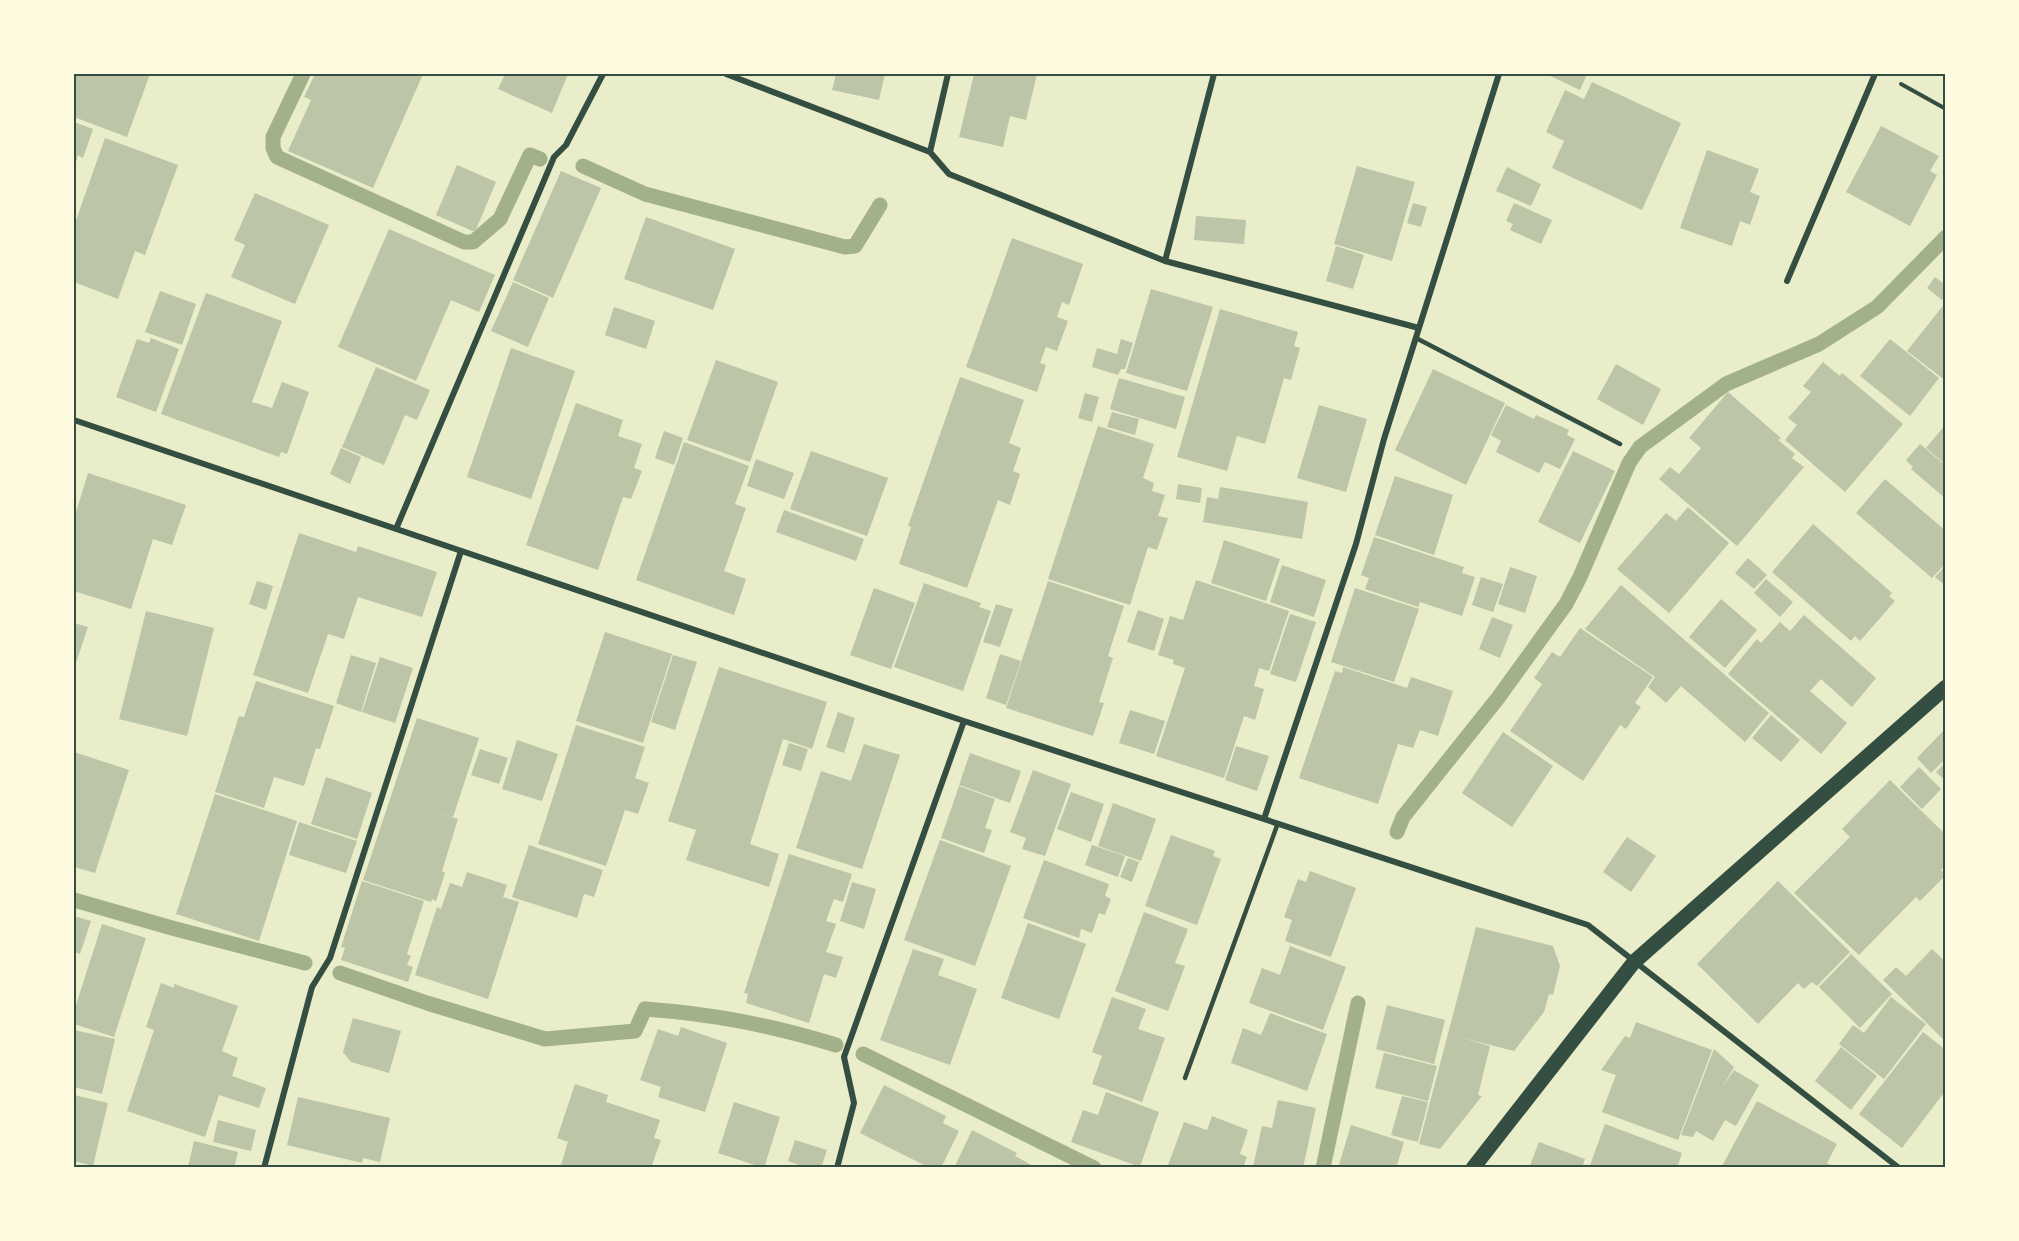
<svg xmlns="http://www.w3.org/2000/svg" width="2019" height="1241" font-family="'Varela Round',sans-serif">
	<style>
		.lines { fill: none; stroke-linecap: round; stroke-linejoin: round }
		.stream { stroke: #a3b18a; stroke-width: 15 }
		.building { fill: #bcc5a7 }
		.path { stroke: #344e41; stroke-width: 4 }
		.service { stroke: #344e41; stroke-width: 4.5 }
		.minor { stroke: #344e41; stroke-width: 6 }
		.primary { stroke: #344e41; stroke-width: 15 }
		.neatline { fill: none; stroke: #344e41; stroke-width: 2 }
	</style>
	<rect width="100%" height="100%" fill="#e9edc9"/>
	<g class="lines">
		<path class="stream" d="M303 74 273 137V148L277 157 464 242H473L500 219 530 155 540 159
			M583 166 645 194 845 247 855 246 880 205
			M1397 832 1403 817 1498 698 1566 604 1580 577 1629 463 1640 447 1726 384 1819 344 1877 307 1946 237
			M74 900 172 928 305 963
			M340 973 427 1003 545 1039 635 1031 645 1009C714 1014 770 1025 836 1045
			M863 1054 1094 1168
			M1323 1168 1358 1003"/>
	</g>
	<path class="building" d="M74 74H150L127 137 74 117Z
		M315 74H423L373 188 288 151 311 100 304 97Z
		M505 74H568L552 113 498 89Z
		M831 74H885L879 100 832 90 836 75Z
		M974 74H1037L1026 120 1010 116 1003 147 959 137Z
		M1546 74H1587L1580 90Z
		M1592 82 1681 123 1642 210 1552 168 1564 141 1546 132 1565 90 1584 99Z
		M74 122 93 129 83 158 78 155 76 162H74Z
		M1881 126 1939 156 1930 171 1937 175 1910 226 1846 192Z
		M105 138 178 165 145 255 135 251 118 299 74 282V226Z
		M1707 150 1759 169 1750 192 1760 196 1750 225 1740 221 1732 246 1680 228Z
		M457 165 496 182 475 232 436 215Z
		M1357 166 1415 182 1392 261 1334 244Z
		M1507 167 1541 184 1531 206 1496 191Z
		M561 171 601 188 553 298 513 280Z
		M255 193 329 225 295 304 231 277 245 245 234 240Z
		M1413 203 1427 207 1421 227 1407 223Z
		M1514 203 1552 220 1541 244 1510 230 1513 224 1506 221Z
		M1196 216 1246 220 1244 244 1194 240Z
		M646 217 735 249 713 310 624 279Z
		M389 229 495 275 479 312 451 300 416 381 338 347Z
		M1012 238 1083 264 1069 305 1062 302 1057 317 1068 321 1057 351 1046 347 1040 363 1046 365 1037 392 966 367Z
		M1336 246 1364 255 1353 289 1326 281Z
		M1935 277 1946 285V296L1942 300 1927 288Z
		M513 282 549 298 528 347 491 331Z
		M1151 289 1213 307 1187 391 1126 373Z
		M160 291 196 304 182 345 145 332Z
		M206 293 282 321 252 402 272 408 282 382 309 392 287 454 281 452 279 457 161 414Z
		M1946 302V381L1907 351Z
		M614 307 655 321 646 349 605 335Z
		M1220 309 1298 332 1294 346 1300 348 1291 380 1284 378 1265 444 1237 436 1227 471 1177 457Z
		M151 338 179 349 156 412 116 397 137 339 149 343Z
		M1121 339 1133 343 1125 369H1121L1118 375 1092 367 1097 348 1117 354Z
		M1890 339 1939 378 1910 416 1860 376Z
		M511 348 575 371 531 499 467 477Z
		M716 360 778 382 750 462 687 440Z
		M1823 362 1840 376 1842 373 1903 424 1845 492 1785 440 1797 425 1788 418 1811 392 1803 386Z
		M1616 364 1661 389 1643 425 1597 399Z
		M376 367 430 390 417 420 405 415 384 465 342 447Z
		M1433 369 1505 403 1466 485 1395 450Z
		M960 377 1024 400 1009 443 1021 448 1013 471 1020 474 1010 505 998 500 967 588 899 564 911 527 908 526Z
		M1119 378 1185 397 1176 429 1110 409Z
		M1728 392 1781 438 1778 440 1795 454 1792 458 1804 467 1737 546 1659 479 1670 467 1679 474 1701 448 1689 438Z
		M1085 393 1099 397 1092 422 1078 418Z
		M576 403 623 420 618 436 642 444 634 468 642 471 631 499 623 497 598 570 526 545Z
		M1319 405 1367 419 1346 492 1297 478Z
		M1506 405 1534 419 1536 415 1569 430 1567 435 1575 439 1560 469 1545 462 1539 473 1496 452 1501 441 1491 435Z
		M1112 412 1139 419 1135 435 1107 427Z
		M1946 424V465L1926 448Z
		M1098 426 1154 444 1143 478 1154 483 1152 491 1165 495 1158 516 1168 518 1157 550 1148 547 1130 605 1048 579Z
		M664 431 683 438 674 465 655 458Z
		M684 442 749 466 735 504 746 508 724 571 746 579 734 615 636 580Z
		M1920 444 1946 466V499L1911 469 1913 467 1906 460Z
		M341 448 361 457 350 484 330 474Z
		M811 451 888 478 867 536 790 509Z
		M1573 451 1615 471 1580 543 1538 522Z
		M756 459 794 473 784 499 747 486Z
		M88 473 186 505 172 545 153 539 131 609 74 591V512H76Z
		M1395 476 1453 495 1434 555 1375 535Z
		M1885 479 1946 531V563L1932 578 1856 513Z
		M1178 484 1202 488 1200 503 1176 499Z
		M1220 487 1308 502 1302 539 1203 522 1207 497 1218 499Z
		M1688 507 1729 543 1669 613 1617 569 1666 513 1676 521Z
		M784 510 864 539 856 561 776 532Z
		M1813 524 1892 593 1889 596 1895 601 1860 641 1855 636 1851 641 1772 572Z
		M299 533 356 552 358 546 437 572 422 617 358 597 344 639 328 634 308 693 253 675Z
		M1374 537 1464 567 1462 573 1475 577 1462 616 1420 602 1418 607 1365 589 1369 578 1361 575Z
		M1224 540 1280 559 1266 601 1211 583Z
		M1748 558 1767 575 1754 589 1735 573Z
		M1282 565 1326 580 1314 617 1270 602Z
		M1946 565V586L1935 577Z
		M1510 567 1537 576 1525 613 1498 604Z
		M1481 577 1503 584 1493 612 1472 605Z
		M1766 579 1793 602 1780 617 1754 593Z
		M1196 580 1289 611 1269 671 1259 668 1254 686 1264 689 1255 720 1244 716 1224 778 1156 756 1185 668 1173 664 1174 660 1158 655 1170 616 1183 620Z
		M257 581 273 586 266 610 249 604Z
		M1048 581 1124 606 1108 656 1113 658 1099 702 1104 703 1093 736 1006 708Z
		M924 583 981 603 979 607 991 611 963 691 894 667Z
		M1621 585 1769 713 1745 742 1681 686 1666 703 1648 687 1655 677 1585 629Z
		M874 588 915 603 891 669 850 655Z
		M1355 588 1419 609 1394 682 1331 662Z
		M1721 599 1757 630 1725 668 1689 637Z
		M996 604 1013 609 1000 647 983 642Z
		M1138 610 1164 619 1154 651 1127 642Z
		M146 611 214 628 187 736 119 719Z
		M1290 614 1316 622 1296 682 1270 674Z
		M1804 615 1876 678 1852 707 1821 679 1810 691 1847 723 1821 754 1728 674 1757 639 1761 643 1780 622 1790 631Z
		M1492 617 1513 625 1500 658 1479 649Z
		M74 623 88 627 74 669Z
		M1580 628 1653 677 1635 703 1641 707 1626 729 1620 725 1583 781 1510 731 1542 684 1534 678 1552 652 1560 657Z
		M605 632 672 654 643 743 576 721Z
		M1000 654 1021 661 1006 705 986 698Z
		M351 655 376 663 361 712 336 703Z
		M673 655 697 662 675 730 651 722Z
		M380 657 413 668 395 723 362 712Z
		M719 667 827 702 812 749 783 739 750 844 779 854 769 887 686 860 696 830 668 821Z
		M1343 667 1407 688 1411 677 1453 691 1438 736 1420 730 1413 748 1398 744 1378 804 1299 778 1335 671 1342 673Z
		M256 681 334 706 320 749 316 748 304 786 274 777 264 808 215 792 239 716 244 717Z
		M1130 710 1165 721 1154 754 1119 743Z
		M838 712 855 718 844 753 826 747Z
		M1771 715 1800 740 1781 762 1752 738Z
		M417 718 479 738 453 817 436 812 458 819 442 871 445 873 436 901 432 899 431 902 363 880Z
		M576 725 645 747 635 778 649 783 638 814 625 810 606 866 538 844Z
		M1946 728V758L1931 773 1917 758Z
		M1503 732 1553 766 1512 827 1462 793Z
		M517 740 558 754 542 801 502 789Z
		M789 743 808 749 801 771 782 765Z
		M864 744 900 755 862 869 796 848 821 771 851 781Z
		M1236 746 1269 756 1257 791 1225 780Z
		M480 749 508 758 499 784 471 775Z
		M74 752 129 770 95 873 74 867Z
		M970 753 1021 771 1010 803 959 785Z
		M1946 762V781L1936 772Z
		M1919 767 1941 789 1922 809 1900 787Z
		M1033 770 1071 784 1045 856 1022 849 1026 838 1010 832Z
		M326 777 372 793 357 839 311 824Z
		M1890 780 1946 835V865L1941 870 1946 875 1920 901 1916 897 1859 955 1794 893 1850 837 1842 829Z
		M959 786 995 799 985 828 992 830 984 853 941 838Z
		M1071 792 1104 804 1091 842 1057 829Z
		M215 794 297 821 259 941 176 914Z
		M1113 803 1156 819 1141 861 1098 846Z
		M299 822 357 841 346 873 289 855Z
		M1171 835 1215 851 1213 856 1221 859 1197 925 1145 906Z
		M1627 837 1656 856 1631 892 1603 872Z
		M940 840 1011 866 975 966 904 940Z
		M529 845 603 870 594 897 584 894 577 918 512 897Z
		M1092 845 1125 856 1118 877 1085 865Z
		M789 854 852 874 843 902 834 899 826 921 836 924 826 952 843 957 836 978 824 974 809 1023 746 1003 748 994 744 993Z
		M1128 858 1139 862 1132 882 1120 877Z
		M1044 860 1109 884 1105 896 1111 899 1105 915 1099 913 1092 933 1081 929 1079 938 1023 918Z
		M1310 871 1356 888 1331 957 1285 941 1292 920 1284 917 1298 879 1306 882Z
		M467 872 507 885 503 897 519 902 488 999 415 975 437 907 441 909 450 883 462 887Z
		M362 881 424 901 407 954 411 956 407 965 413 967 408 982 341 960 345 948 341 947Z
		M1778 881 1850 952 1817 986 1812 982 1804 989 1798 983 1758 1024 1697 964Z
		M852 882 876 889 864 929 840 921Z
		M1144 912 1188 929 1175 963 1185 966 1168 1011 1115 991Z
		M74 916 91 921 80 954 74 952Z
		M1028 923 1086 944 1059 1019 1001 998Z
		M102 924 146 938 114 1037 74 1024V1011Z
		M1476 927 1553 946 1560 966 1553 995 1549 994 1544 1012 1514 1051 1459 1037 1490 1046 1478 1095 1482 1096 1440 1149 1419 1144Z
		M1290 946 1346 967 1323 1030 1249 1003 1262 968 1280 975Z
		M913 949 944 959 938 975 977 989 950 1065 880 1040Z
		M1932 949 1946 962V1042L1883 980 1896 967 1906 976Z
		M1851 954 1892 994 1860 1028 1819 987Z
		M161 983 174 988V984L238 1006 222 1051 238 1058 232 1076 266 1088 259 1108 219 1095 205 1137 127 1111 154 1030 146 1027Z
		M1112 997 1146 1009 1138 1029 1165 1038 1142 1102 1092 1084 1102 1056 1092 1052Z
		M1891 997 1926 1024 1884 1079 1839 1044 1853 1025 1864 1033Z
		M1387 1005 1445 1020 1434 1064 1376 1049Z
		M1270 1013 1327 1034 1307 1091 1231 1063 1243 1028 1261 1035Z
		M353 1018 401 1031 389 1073 351 1062 343 1052Z
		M1636 1022 1712 1050 1678 1140 1602 1112 1616 1075 1601 1070 1625 1036 1630 1038Z
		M681 1027 727 1043 705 1112 658 1097 661 1087 640 1080 658 1029 678 1036Z
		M74 1030 115 1039 102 1094 74 1087Z
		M1923 1032 1946 1050V1090L1902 1148 1859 1114Z
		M1841 1047 1877 1076 1851 1110 1815 1081Z
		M1714 1049 1734 1067 1722 1088 1734 1070 1759 1085 1736 1126 1725 1120 1713 1141 1696 1131 1693 1137 1681 1135Z
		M1384 1053 1437 1066 1428 1101 1375 1088Z
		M575 1084 608 1095 606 1102 660 1120 654 1138 661 1140 651 1168H560L568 1142 557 1138Z
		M884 1085 946 1116 943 1123 959 1131 941 1168H930L860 1133Z
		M1106 1092 1159 1112 1140 1167 1071 1142 1083 1110 1098 1115Z
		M74 1095 108 1103 93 1166 74 1161Z
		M1402 1096 1428 1102 1418 1142 1391 1135Z
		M298 1097 390 1118 380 1162 363 1158 362 1163 287 1145Z
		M1278 1100 1316 1108 1303 1168 1253 1167 1262 1126 1272 1128Z
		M1757 1101 1837 1144 1827 1163 1836 1168H1721Z
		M734 1102 780 1117 764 1168 718 1153Z
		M1212 1116 1248 1130 1240 1154 1247 1157 1243 1168H1167L1184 1122 1207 1130Z
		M218 1120 256 1130 251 1151 213 1142Z
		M1605 1124 1682 1153 1677 1168H1589Z
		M1351 1125 1404 1142 1396 1168H1338Z
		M972 1130 1017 1153 1015 1156 1037 1168H954Z
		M795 1140 827 1150 821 1168H808L788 1161Z
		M194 1141 238 1152 234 1168 188 1167Z
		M1539 1142 1585 1159 1582 1168H1529Z"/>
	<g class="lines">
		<path class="path" d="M1901 84 1946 109"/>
		<path class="service" d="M1416 338 1620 444
			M1185 1078 1278 823"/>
		<path class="minor" d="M726 74 930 152 949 174 1165 261 1419 328
			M930 152 948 74
			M1165 261 1214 74
			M1787 281 1875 74
			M74 420 964 721 1588 925 1899 1168
			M396 529 554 157 566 145 603 74
			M1264 819 1356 544 1384 439 1499 74
			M264 1168 312 987 330 958 461 551
			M837 1168 854 1103 844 1057 964 721"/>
		<path class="primary" d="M1473 1168 1634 962 1946 687"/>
	</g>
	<rect width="2019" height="1241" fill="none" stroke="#fefae0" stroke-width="150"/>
	<rect x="75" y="75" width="1869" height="1091" class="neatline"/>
</svg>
